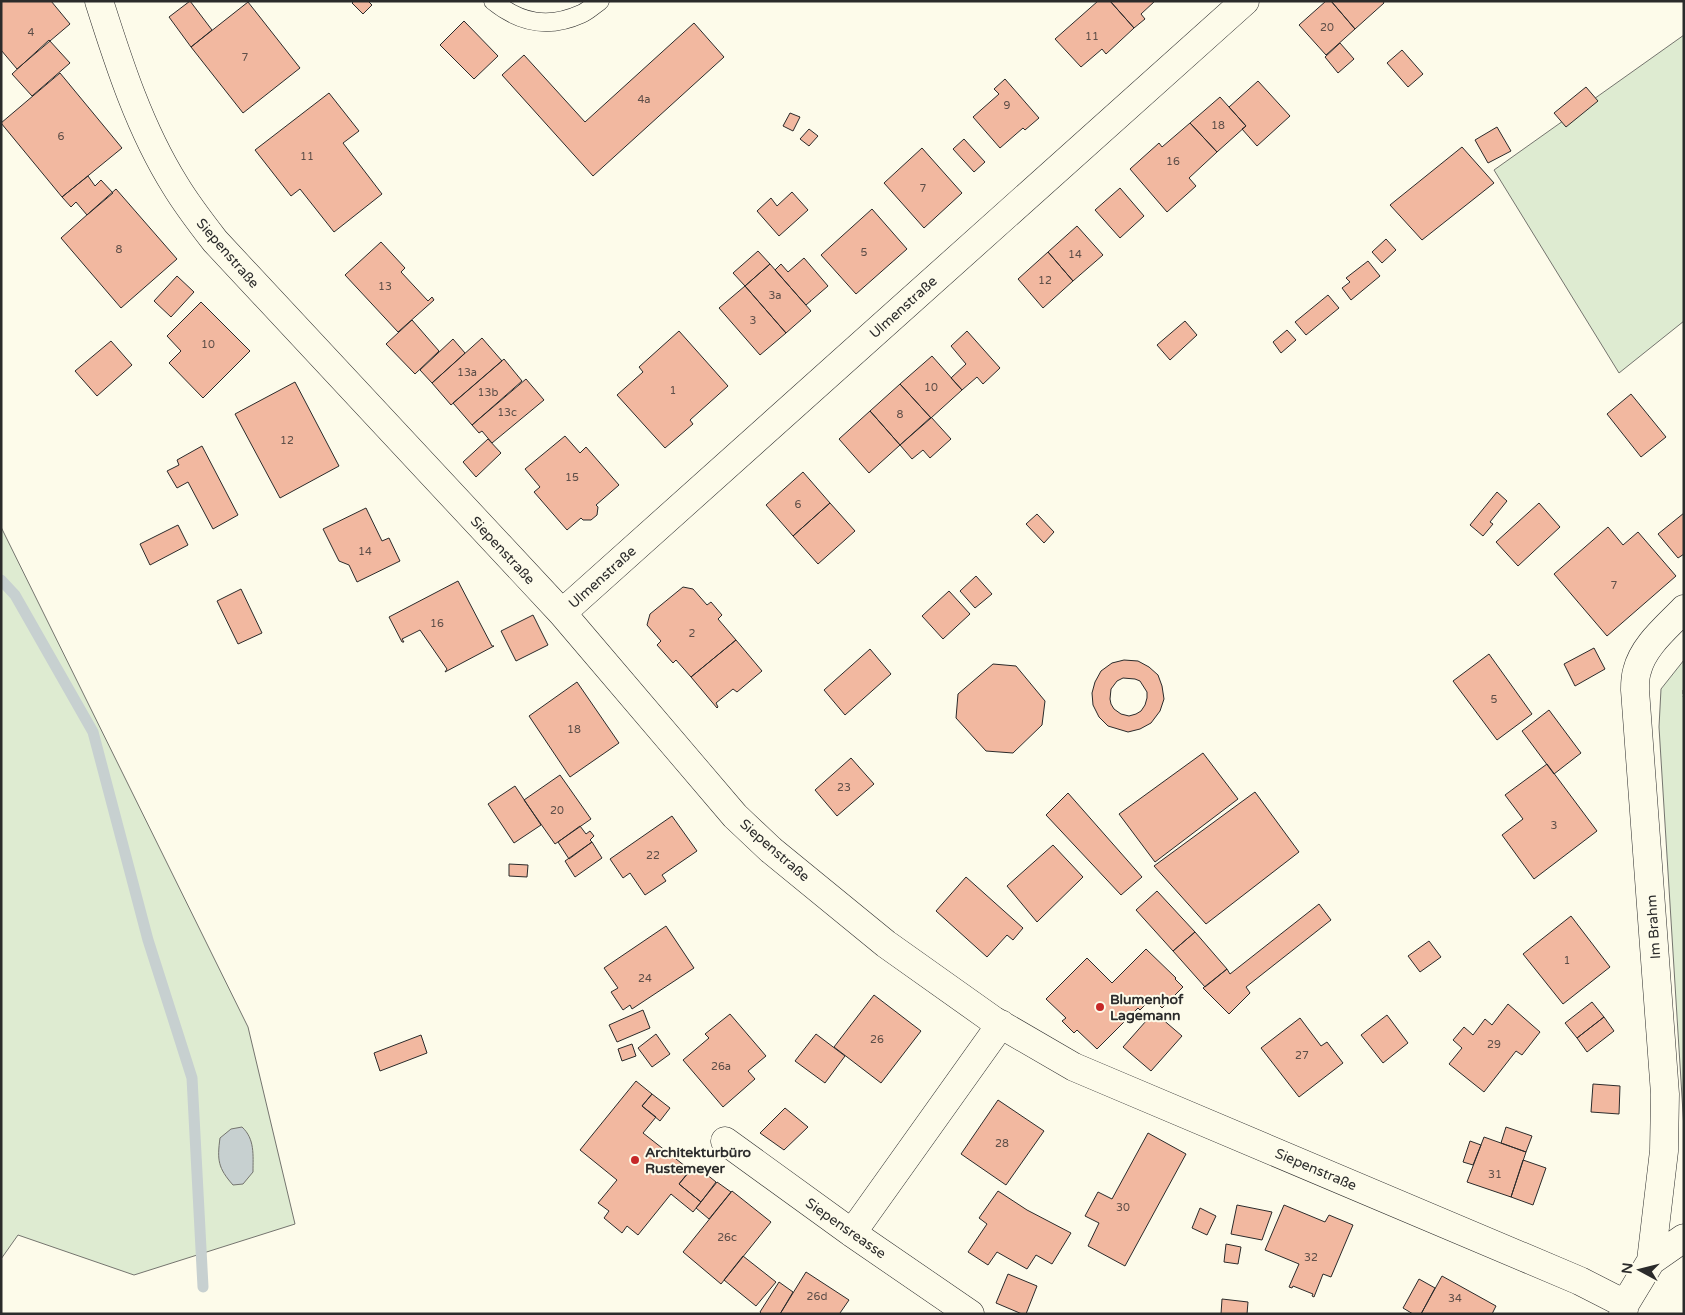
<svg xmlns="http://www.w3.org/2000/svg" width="1685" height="1315" font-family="'Varela Round',sans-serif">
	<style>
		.green { fill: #deebd1; stroke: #74746e }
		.water { fill: #c7d0d0; stroke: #74746e }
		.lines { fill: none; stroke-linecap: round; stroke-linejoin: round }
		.stream { stroke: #c7d0d0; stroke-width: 11 }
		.building { fill: #f2b8a0; stroke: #2b2b2b; fill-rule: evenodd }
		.lane-casing { stroke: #2b2b2b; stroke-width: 19 }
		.street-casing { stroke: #2b2b2b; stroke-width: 29 }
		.path { stroke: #6a6964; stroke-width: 3; stroke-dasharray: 4 2.5; stroke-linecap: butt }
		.lane { stroke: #fdfbea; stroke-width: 18 }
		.street { stroke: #fdfbea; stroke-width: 28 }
		.poi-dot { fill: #c62828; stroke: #fdfbea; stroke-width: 2 }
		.labels { text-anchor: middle; stroke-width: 4; stroke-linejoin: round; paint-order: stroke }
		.number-label { font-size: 11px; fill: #5d4e48 }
		.street-label { font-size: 14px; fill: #2b2b2b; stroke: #fdfbea }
		.poi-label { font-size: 14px; font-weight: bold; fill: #2b2b2b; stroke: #fdfbea; text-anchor: start }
	</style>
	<rect width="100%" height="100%" fill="#fdfbea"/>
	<path class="green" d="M1684 35V321L1619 373 1494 170Z
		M1 527 248 1027 295 1224 134 1275 18 1235 1 1259Z
		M1684 660V1129L1659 727 1661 689Z"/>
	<path class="water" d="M242 1127C255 1139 253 1155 253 1172L243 1184 233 1185C218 1168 217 1160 220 1138L231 1129Z"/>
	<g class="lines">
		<path class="stream" d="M1 580 15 595 93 732 148 940 192 1078 203 1287"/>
	</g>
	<path class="building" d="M1 1H51L70 24 17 69 1 50Z
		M190 1 212 30 191 47 169 17Z
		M354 1H368L372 5 363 14 352 3Z
		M1098 1H1110L1134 28 1106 54 1102 49 1081 67 1055 39Z
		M1110 1H1155L1141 14 1145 19 1134 28Z
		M1326 1H1331L1355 29 1326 55 1299 25Z
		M1331 1H1383L1384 3 1355 29Z
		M248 2 300 68 243 113 191 47Z
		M464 21 498 56 474 79 440 45Z
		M694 23 724 57 593 176 502 75 524 55 585 122Z
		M49 40 70 63 32 96 12 74Z
		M1340 43 1354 59 1338 73 1325 57Z
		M1402 50 1423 74 1408 87 1387 63Z
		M60 73 122 148 62 197 1 123Z
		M1005 79 1039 118 1025 130 1023 128 1000 148 973 117 999 94 994 89Z
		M1258 81 1290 116 1257 146 1242 129 1246 126 1229 107Z
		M1586 87 1598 101 1566 127 1554 113Z
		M329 93 359 131 343 143 382 194 334 232 300 189 291 196 255 150Z
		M1220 97 1246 126 1217 152 1190 123Z
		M790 113 800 117 793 131 783 126Z
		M1190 123 1217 152 1189 178 1196 186 1167 212 1130 169 1159 143 1162 147Z
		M1497 127 1511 151 1488 163 1475 140Z
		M809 129 818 136 809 146 800 139Z
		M964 139 985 162 974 172 953 149Z
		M1462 147 1494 183 1422 240 1390 205Z
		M922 148 962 193 924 228 884 183Z
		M88 176 95 186 101 180 113 193 87 215 76 202 71 207 62 197Z
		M1120 188 1144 216 1120 238 1095 210Z
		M116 189 177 259 121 308 61 238Z
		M792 192 808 210 779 236 757 211 771 198 777 206Z
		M872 209 907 249 856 294 821 255Z
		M1077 226 1103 255 1073 281 1048 252Z
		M1386 239 1396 250 1382 263 1372 252Z
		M381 242 405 268 401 272 428 301 432 297 434 300 398 332 345 275Z
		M758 251 770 264 745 286 733 273Z
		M1048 252 1073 281 1043 308 1018 279Z
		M804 258 828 286 806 305 775 270 781 264 788 272Z
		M1368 261 1380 276 1351 300 1342 288 1350 282 1346 278Z
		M770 264 811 311 786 333 745 286Z
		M177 276 194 292 171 317 154 301Z
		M745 286 786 333 760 355 719 308Z
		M1328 295 1339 308 1306 335 1295 322Z
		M201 302 250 351 203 398 169 363 181 351 167 336Z
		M412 320 439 351 415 374 386 344Z
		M1185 321 1197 335 1170 360 1157 345Z
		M1287 330 1296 340 1281 353 1273 342Z
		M679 331 728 386 690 420 693 424 665 448 617 395 643 372 639 367Z
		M967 331 1000 368 983 384 977 377 962 390 951 378 966 364 951 346Z
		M482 338 502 361 451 405 432 383Z
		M453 339 465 353 432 383 420 370Z
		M111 341 132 365 97 396 75 371Z
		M932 356 962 390 931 418 900 384Z
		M504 359 522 381 472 425 453 403Z
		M526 379 544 400 492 443 482 431 479 433 472 425Z
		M295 382 339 466 280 498 235 414Z
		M900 384 931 418 900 445 870 411Z
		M1631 394 1666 437 1641 457 1607 414Z
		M870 411 900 445 869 473 839 439Z
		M931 417 951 439 930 458 923 450 912 459 900 445Z
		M565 436 580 453 586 447 619 485 596 505 598 507 597 515 591 520H583L581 518 567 530 534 492 540 487 525 469Z
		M488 439 501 453 476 477 463 462Z
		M202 446 238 515 213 529 188 482 177 488 167 471 179 465 177 460Z
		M803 472 830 503 793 536 766 505Z
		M1497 492 1507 501 1490 522 1493 524 1483 536 1470 525Z
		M830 503 855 531 818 564 793 536Z
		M1539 503 1560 527 1518 566 1496 542Z
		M366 508 382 541 389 538 400 561 357 582 349 565 339 561 323 529Z
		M1684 513V554L1678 558 1658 534Z
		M1037 514 1054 532 1044 543 1026 524Z
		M178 525 188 545 150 565 140 544Z
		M1608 527 1623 545 1638 532 1676 576 1607 636 1554 574Z
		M976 576 992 594 975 608 960 591Z
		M458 581 492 646H494L445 672 447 669 420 630 402 639 404 642H402L389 617Z
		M683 587 693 589 707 605 711 602 722 615 718 619 736 640 691 677 676 660 673 663 657 645 661 641 647 625 650 614Z
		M241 589 262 633 238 644 217 601Z
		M949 591 970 614 943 639 922 616Z
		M533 615 548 645 516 661 501 631Z
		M736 640 762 671 737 692 733 689 716 703 718 707 717 708 691 677Z
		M1594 648 1605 669 1575 686 1564 664Z
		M870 649 891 674 845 715 824 690Z
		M1489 654 1532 714 1497 740 1453 681Z
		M1124 660 1138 661 1149 667 1158 675 1162 686 1164 699 1160 711 1151 723 1140 729 1128 732 1108 726 1099 717 1093 705 1092 693 1095 682 1101 671 1112 663ZM1123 678 1135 679 1140 681 1147 692V698L1145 705 1141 711 1136 714 1129 716 1121 714 1114 709 1111 704 1110 699 1111 689 1117 681Z
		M993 664 1016 666 1045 701 1042 725 1013 753 986 751 956 718 958 694Z
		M577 682 619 743 570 777 529 716Z
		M1549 710 1581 753 1554 774 1522 731Z
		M1203 753 1238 799 1155 862 1119 814Z
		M851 758 874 784 837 816 815 790Z
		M1547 764 1597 831 1534 879 1502 835 1523 819 1505 795Z
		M560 775 591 819 555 844 524 800Z
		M515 786 541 825 514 843 488 804Z
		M1255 792 1299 852 1206 924 1154 866Z
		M1068 793 1142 877 1121 895 1046 815Z
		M672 816 697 851 662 875 666 881 645 895 630 873 623 878 610 859Z
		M580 826 586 834 590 831 594 836 590 840 592 842 569 859 558 842Z
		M592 842 602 858 575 877 565 861Z
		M1053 845 1083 877 1037 922 1007 886Z
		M509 864 528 865 527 877 509 876Z
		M966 877 1023 928 1013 940 1007 935 987 957 936 911Z
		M1157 891 1195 932 1173 951 1136 910Z
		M1319 904 1331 920 1246 987 1250 993 1229 1014 1203 988 1227 969 1230 974Z
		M1571 916 1610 967 1563 1004 1523 954Z
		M666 926 694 968 632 1009 630 1005 623 1010 611 992 618 988 604 968Z
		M1195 932 1227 969 1205 987 1173 951Z
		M1429 941 1441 957 1420 972 1408 956Z
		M1146 949 1176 978 1175 979 1183 987 1162 1008 1152 998 1140 1010 1138 1008 1097 1049 1077 1030 1074 1033 1062 1021 1066 1018 1046 999 1087 958 1112 983Z
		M874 995 921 1031 881 1083 834 1047Z
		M1592 1002 1604 1017 1577 1038 1565 1023Z
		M1508 1004 1540 1032 1522 1055 1516 1051 1484 1092 1449 1064 1462 1048 1453 1040 1464 1027 1473 1035 1485 1019 1492 1025Z
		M643 1010 650 1028 617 1042 609 1025Z
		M1154 1012 1182 1036 1151 1071 1123 1047Z
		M730 1014 766 1056 748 1071 755 1079 723 1107 683 1060 709 1038 705 1034Z
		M1387 1015 1408 1043 1383 1063 1361 1035Z
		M1604 1017 1614 1031 1587 1052 1577 1038Z
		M1300 1018 1321 1046 1327 1042 1343 1063 1299 1097 1261 1048Z
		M656 1034 670 1054 652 1067 638 1048Z
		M816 1034 845 1056 825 1083 795 1061Z
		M421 1035 427 1053 380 1071 374 1053Z
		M632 1044 636 1056 622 1061 618 1049Z
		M636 1081 652 1094 642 1106 656 1117 643 1133 690 1170 679 1184 701 1202 693 1212 671 1194 638 1235 627 1226 622 1233 604 1218 609 1211 598 1203 617 1180 580 1150Z
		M1593 1084 1620 1086 1619 1114 1591 1112Z
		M652 1094 670 1108 660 1121 642 1106Z
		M998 1100 1044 1131 1006 1185 961 1154Z
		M785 1108 808 1127 784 1150 760 1133Z
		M1506 1127 1532 1136 1526 1152 1501 1143Z
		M1148 1133 1186 1154 1125 1266 1088 1246 1099 1223 1085 1216 1098 1192 1112 1199Z
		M1484 1137 1526 1152 1511 1197 1467 1182Z
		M1470 1141 1481 1145 1473 1165 1463 1162Z
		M1523 1160 1546 1168 1533 1205 1511 1197Z
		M695 1165 716 1182 701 1202 679 1184Z
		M717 1182 731 1192 709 1219 696 1208Z
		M732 1191 771 1222 721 1284 683 1252Z
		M998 1191 1027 1210 1071 1233 1052 1264 1036 1255 1027 1269 997 1252 988 1265 968 1252 987 1224 979 1218Z
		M1237 1205 1272 1212 1262 1240 1231 1234Z
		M1284 1205 1325 1222 1329 1215 1353 1225 1331 1277 1323 1274 1314 1297 1312 1296 1313 1294 1293 1286 1292 1288 1289 1287 1299 1264 1265 1250Z
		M1200 1208 1216 1216 1207 1235 1192 1228Z
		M1226 1244 1241 1247 1238 1264 1224 1262Z
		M743 1256 776 1282 756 1306 724 1280Z
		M806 1272 849 1300 840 1313 842 1314H780Z
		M1008 1274 1037 1286 1026 1314H1022L996 1303Z
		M1442 1276 1496 1306 1492 1314H1421Z
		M1419 1279 1435 1288 1421 1314H1413L1403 1308Z
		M779 1282 793 1292 780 1314H762L760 1312Z
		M1222 1299 1248 1302 1247 1314H1221Z"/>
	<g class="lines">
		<defs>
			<path id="lane" d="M493 1C520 23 548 29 581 14 588 11 594 5 600 1"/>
			<path id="street" d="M99 1C119 64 140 129 175 185 187 205 201 223 215 241L562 613 735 816 771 850 886 944 993 1020 1074 1067 1580 1281 1625 1304
				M562 613 1245 1
				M725 1141 852 1233 970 1314
				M852 1233 1001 1024
				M1651 1261 1664 1151 1665 1094 1635 690C1635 684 1635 677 1637 671 1643 646 1667 627 1684 609
				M1623 1314 1625 1304 1651 1261 1684 1238"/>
		</defs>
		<use href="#lane" class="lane-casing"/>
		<use href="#street" class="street-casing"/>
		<path class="path" d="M1684 690V697"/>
		<use href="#lane" class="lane"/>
		<use href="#street" class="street"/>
	</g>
	<g class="poi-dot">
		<circle cx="1100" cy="1007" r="5"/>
		<circle cx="635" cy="1160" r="5"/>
	</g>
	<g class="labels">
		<g class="number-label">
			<text x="1327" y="31">20</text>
			<text x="31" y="36">4</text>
			<text x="1092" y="40">11</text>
			<text x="245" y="61">7</text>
			<text x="644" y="103">4a</text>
			<text x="1007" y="109">9</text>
			<text x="1218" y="129">18</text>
			<text x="61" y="140">6</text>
			<text x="307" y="160">11</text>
			<text x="1173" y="165">16</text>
			<text x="923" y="192">7</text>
			<text x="119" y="253">8</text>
			<text x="864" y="256">5</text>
			<text x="1075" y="258">14</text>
			<text x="1045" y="284">12</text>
			<text x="385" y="290">13</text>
			<text x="775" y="299">3a</text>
			<text x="753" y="324">3</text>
			<text x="208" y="348">10</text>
			<text x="467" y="376">13a</text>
			<text x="931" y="391">10</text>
			<text x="673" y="394">1</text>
			<text x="488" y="396">13b</text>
			<text x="507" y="416">13c</text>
			<text x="900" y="418">8</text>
			<text x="287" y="444">12</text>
			<text x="572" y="481">15</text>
			<text x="798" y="508">6</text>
			<text x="365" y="555">14</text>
			<text x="1614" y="589">7</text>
			<text x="437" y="627">16</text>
			<text x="692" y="637">2</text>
			<text x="1494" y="703">5</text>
			<text x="574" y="733">18</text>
			<text x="844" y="791">23</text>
			<text x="557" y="814">20</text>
			<text x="1554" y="829">3</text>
			<text x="653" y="859">22</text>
			<text x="1567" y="964">1</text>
			<text x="645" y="982">24</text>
			<text x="877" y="1043">26</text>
			<text x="1494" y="1048">29</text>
			<text x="1302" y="1059">27</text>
			<text x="721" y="1070">26a</text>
			<text x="1002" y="1147">28</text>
			<text x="1495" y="1178">31</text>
			<text x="1123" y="1211">30</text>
			<text x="727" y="1241">26c</text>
			<text x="1311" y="1261">32</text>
			<text x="817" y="1300">26d</text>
			<text x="1455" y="1302">34</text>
		</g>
		<g class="street-label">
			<text transform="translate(228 253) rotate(49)" y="5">Siepenstraße</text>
			<text transform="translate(903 307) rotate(-42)" y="5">Ulmenstraße</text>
			<text transform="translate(503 550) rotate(47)" y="5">Siepenstraße</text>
			<text transform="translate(602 577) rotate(-42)" y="5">Ulmenstraße</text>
			<text transform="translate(775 850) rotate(41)" y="5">Siepenstraße</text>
			<text transform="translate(1653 927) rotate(-94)" y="5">Im Brahm</text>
			<text transform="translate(1316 1169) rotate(23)" y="5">Siepenstraße</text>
			<text transform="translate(846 1228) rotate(35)" y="5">Siepensreasse</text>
		</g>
		<g class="poi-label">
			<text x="1110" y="1004">Blumenhof<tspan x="1110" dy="16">Lagemann</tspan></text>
			<text x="645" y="1157">Architekturbüro<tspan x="645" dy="16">Rustemeyer</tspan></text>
		</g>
	</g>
	<rect width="1685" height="1315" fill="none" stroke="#2b2b2b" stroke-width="5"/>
	<g transform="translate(1640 1270) rotate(277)" stroke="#fdfbea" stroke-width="4" paint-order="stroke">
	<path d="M0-4L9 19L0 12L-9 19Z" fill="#2b2b2b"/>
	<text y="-8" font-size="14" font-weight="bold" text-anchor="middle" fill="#2b2b2b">N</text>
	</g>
</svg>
